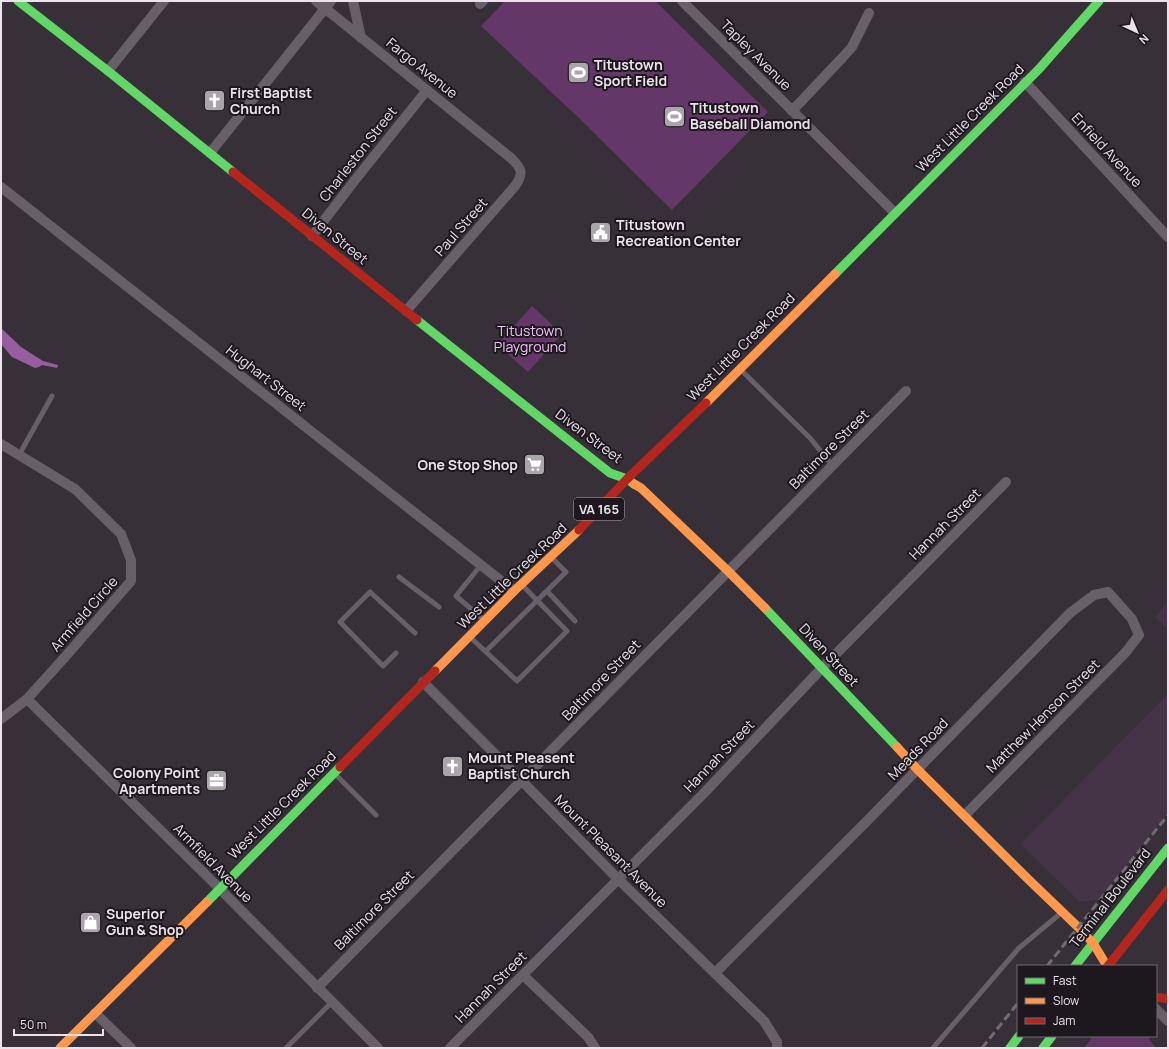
<svg xmlns="http://www.w3.org/2000/svg" width="1169" height="1049" font-family="Manrope,sans-serif">
	<style>
		.built { fill: #453347 }
		.green { fill: #643769 }
		.water { fill: #975e9f }
		.lines { fill: none; stroke-linecap: round; stroke-linejoin: round }
		.lane { stroke: #686069; stroke-width: 5 }
		.street { stroke: #686069; stroke-width: 10 }
		.fast { stroke: #63d668; stroke-width: 9 }
		.slow { stroke: #ff974d; stroke-width: 9 }
		.jam { stroke: #b3261e; stroke-width: 9 }
		.rail { stroke: #726b73; stroke-width: 3; stroke-dasharray: 8 4; stroke-linecap: butt }
		.labels { text-anchor: middle; stroke-width: 4; stroke-linejoin: round; paint-order: stroke }
		.shield { fill: #1d171e; stroke: #ada5ae; stroke-width: 1 }
		.shield-label { font-size: 13px; font-weight: bold; fill: #ebe2eb }
		.street-label { font-size: 14px; fill: #ebe2eb; stroke: #1d171e }
		.poi-label { font-size: 14px; font-weight: bold; fill: #ebe2eb; stroke: #1d171e; text-anchor: start }
		.park-label { font-size: 14px; fill: #f3c0f8; stroke: #1d171e }
	</style>
	<rect width="100%" height="100%" fill="#373038"/>
	<path class="built" d="M1168 601V629L1155 617Z
		M1168 694V812L1098 900 1080 902 1020 844Z"/>
	<path class="green" d="M505 1H655L768 112 672 210 581 120 481 26Z
		M532 306 562 334 528 372 497 345Z
		M1093 1036H1147L1156 1048H1084Z"/>
	<path class="water" d="M1 328 21 347 43 361 58 365 57 368 42 365 39 367 35 368 12 357 1 344Z"/>
	<g class="lines">
		<path class="lane" d="M742 371 810 438 832 465
			M19 455 52 396
			M481 565 456 596 483 619
			M399 577 439 607
			M547 591 575 621
			M470 637 517 681 567 631 523 586
			M486 651 566 572 553 559
			M396 653 383 666 340 622 370 592 415 633
			M336 775 376 815
			M286 1048 332 1002
			M933 1048 1019 948 1061 913"/>
		<path class="street" d="M316 1 511 158C522 169 524 173 515 186L406 311
			M353 1 361 38
			M682 1 895 213
			M480 4 483 1
			M108 71 164 1
			M1025 82 1168 237
			M792 111 843 57 852 47 869 13
			M210 153 331 1
			M1 187 514 591
			M312 236 355 180 427 90
			M1 444 75 489 121 534 131 560V581L65 657 27 699 1 719
			M423 682 522 781 618 879 764 1021 777 1042V1048
			M27 699 208 877 378 1048
			M715 973 865 823 1070 613 1094 595 1108 592 1132 619 1139 635 1126 652 965 815
			M523 975 588 1037 595 1048
			M317 988 906 391
			M1156 1009 1168 1021
			M95 1013 131 1048
			M450 1048 706 791 822 668 1006 482"/>
		<path class="fast" d="M18 1 108 71 233 172
			M835 274 1039 69 1099 1
			M417 320 610 473 627 479 634 484
			M765 608 897 747
			M207 902 340 767
			M1075 966 1168 848
			M1010 1048 1019 1036
			M1043 1048 1052 1036"/>
		<path class="slow" d="M706 403 835 274
			M634 484 641 488 728 571 765 608
			M435 671 514 591 579 530
			M897 747 917 769 1028 879 1078 927 1093 943 1107 966
			M60 1048 207 902"/>
		<path class="jam" d="M233 172 417 320
			M579 530 627 479 706 403
			M340 767 435 671
			M1108 966 1168 890
			M1156 997 1168 999"/>
		<path class="rail" d="M1047 966 1168 815
			M982 1048 1018 1003"/>
	</g>
	<defs>
		<symbol id="stadium-square" viewBox="-11 -11 22 22"><rect x="-9" y="-9" width="18" height="18" rx="4" fill="#aca4ac" stroke="#1d171e"/><path d="M0-5a6.5 5 0 1 0 0 10a6.5 5 0 1 0 0-10ZM-3.5-1.8h7v3.6h-7Z" fill="#fff"/></symbol>
		<symbol id="church-square" viewBox="-11 -11 22 22"><rect x="-9" y="-9" width="18" height="18" rx="4" fill="#aca4ac" stroke="#1d171e"/><path d="M-1.2-6h2.4v3.5h3.3v2.4h-3.3V6h-2.4V-.1h-3.3v-2.4h3.3Z" fill="#fff"/></symbol>
		<symbol id="civic-square" viewBox="-11 -11 22 22"><rect x="-9" y="-9" width="18" height="18" rx="4" fill="#aca4ac" stroke="#1d171e"/><path d="M-.6-6.5H3V-4.5H.6V-3L4-1V1h2V6H-6V1h2V-1L-.6-3ZM-1.2 2.5V6h2.4V2.5Z" fill="#fff"/></symbol>
		<symbol id="supermarket-square" viewBox="-11 -11 22 22"><rect x="-9" y="-9" width="18" height="18" rx="4" fill="#aca4ac" stroke="#1d171e"/><path d="M-6-5.5h2.5l.6 2H6L4.5 2H-2.5L-4.4-4H-6ZM-1.5 3.2a1.3 1.3 0 1 0 .1 0ZM3 3.2a1.3 1.3 0 1 0 .1 0Z" fill="#fff"/></symbol>
		<symbol id="office-square" viewBox="-11 -11 22 22"><rect x="-9" y="-9" width="18" height="18" rx="4" fill="#aca4ac" stroke="#1d171e"/><path d="M-6-3h4V-5.5h4V-3h4V5H-6ZM-1-4.5V-3h2v-1.5ZM-6 0V1H6V0Z" fill="#fff"/></symbol>
		<symbol id="shop-square" viewBox="-11 -11 22 22"><rect x="-9" y="-9" width="18" height="18" rx="4" fill="#aca4ac" stroke="#1d171e"/><path d="M-5-2.5h2.3a2.7 3.5 0 0 1 5.4 0H5L5.5 6h-11ZM-1.5-2.5h3a1.5 2.3 0 0 0-3 0Z" fill="#fff"/></symbol>
	</defs>
	<g fill-rule="evenodd">
		<use href="#stadium-square" x="566" y="60" width="25" height="25"/>
		<use href="#church-square" x="202" y="88" width="25" height="25"/>
		<use href="#stadium-square" x="662" y="104" width="25" height="25"/>
		<use href="#civic-square" x="588" y="220" width="25" height="25"/>
		<use href="#supermarket-square" x="522" y="452" width="25" height="25"/>
		<use href="#church-square" x="440" y="754" width="25" height="25"/>
		<use href="#office-square" x="204" y="768" width="25" height="25"/>
		<use href="#shop-square" x="78" y="910" width="25" height="25"/>
	</g>
	<g class="labels">
		<rect class="shield" x="574" y="498" width="50" height="22" rx="3"/>
		<g class="shield-label">
			<text x="599" y="514">VA 165</text>
		</g>
		<g class="street-label">
			<text transform="translate(756 55) rotate(45)" y="5">Tapley Avenue</text>
			<text transform="translate(422 68) rotate(39)" y="5">Fargo Avenue</text>
			<text transform="translate(970 118) rotate(-45)" y="5">West Little Creek Road</text>
			<text transform="translate(1107 150) rotate(47)" y="5">Enfield Avenue</text>
			<text transform="translate(358 154) rotate(-52)" y="5">Charleston Street</text>
			<text transform="translate(461 227) rotate(-49)" y="5">Paul Street</text>
			<text transform="translate(335 236) rotate(39)" y="5">Diven Street</text>
			<text transform="translate(741 347) rotate(-45)" y="5">West Little Creek Road</text>
			<text transform="translate(266 378) rotate(38)" y="5">Hughart Street</text>
			<text transform="translate(589 436) rotate(37)" y="5">Diven Street</text>
			<text transform="translate(829 449) rotate(-45)" y="5">Baltimore Street</text>
			<text transform="translate(945 524) rotate(-45)" y="5">Hannah Street</text>
			<text transform="translate(512 576) rotate(-44)" y="5">West Little Creek Road</text>
			<text transform="translate(84 614) rotate(-49)" y="5">Armfield Circle</text>
			<text transform="translate(829 655) rotate(47)" y="5">Diven Street</text>
			<text transform="translate(601 680) rotate(-46)" y="5">Baltimore Street</text>
			<text transform="translate(1043 716) rotate(-45)" y="5">Matthew Henson Street</text>
			<text transform="translate(918 749) rotate(-46)" y="5">Meads Road</text>
			<text transform="translate(719 756) rotate(-46)" y="5">Hannah Street</text>
			<text transform="translate(282 805) rotate(-45)" y="5">West Little Creek Road</text>
			<text transform="translate(611 851) rotate(45)" y="5">Mount Pleasant Avenue</text>
			<text transform="translate(213 863) rotate(45)" y="5">Armfield Avenue</text>
			<text transform="translate(1110 898) rotate(-52)" y="5">Terminal Boulevard</text>
			<text transform="translate(374 910) rotate(-45)" y="5">Baltimore Street</text>
			<text transform="translate(491 987) rotate(-45)" y="5">Hannah Street</text>
		</g>
		<g class="poi-label">
			<text x="594" y="70">Titustown<tspan x="594" dy="16">Sport Field</tspan></text>
			<text x="230" y="98">First Baptist<tspan x="230" dy="16">Church</tspan></text>
			<text x="690" y="113">Titustown<tspan x="690" dy="16">Baseball Diamond</tspan></text>
			<text x="616" y="230">Titustown<tspan x="616" dy="16">Recreation Center</tspan></text>
			<text x="518" y="470" text-anchor="end">One Stop Shop</text>
			<text x="468" y="763">Mount Pleasent<tspan x="468" dy="16">Baptist Church</tspan></text>
			<text x="200" y="778" text-anchor="end">Colony Point<tspan x="200" dy="16">Apartments</tspan></text>
			<text x="106" y="919">Superior<tspan x="106" dy="16">Gun &amp; Shop</tspan></text>
		</g>
		<g class="park-label">
			<text x="530" y="336">Titustown<tspan x="530" dy="16">Playground</tspan></text>
		</g>
	</g>
	<rect width="1169" height="1049" fill="none" stroke="#ebe2eb" stroke-width="4"/>
	<rect x="1017" y="965" width="140" height="72" fill="#1d171e" stroke="#6f6870"/>
	<rect x="1025" y="978" width="20" height="6" fill="#63d668" stroke="#6f6870"/>
	<text x="1053" y="985" font-size="12" fill="#ebe2eb">Fast</text>
	<rect x="1025" y="998" width="20" height="6" fill="#ff974d" stroke="#6f6870"/>
	<text x="1053" y="1005" font-size="12" fill="#ebe2eb">Slow</text>
	<rect x="1025" y="1018" width="20" height="6" fill="#b3261e" stroke="#6f6870"/>
	<text x="1053" y="1025" font-size="12" fill="#ebe2eb">Jam</text>
	<g transform="translate(1137 32) rotate(136)" stroke="#1d171e" stroke-width="3" paint-order="stroke">
	<path d="M0-3L7 15L0 10L-7 15Z" fill="#ebe2eb"/>
	<text y="-6" font-size="11" font-weight="bold" text-anchor="middle" fill="#ebe2eb">N</text>
	</g>
	<path d="M14 1029v6h89v-6" fill="none" stroke="#ebe2eb" stroke-width="2"/>
	<text x="20" y="1029" font-size="12" fill="#ebe2eb" stroke="#1d171e" stroke-width="3" paint-order="stroke">50 m</text>
</svg>
